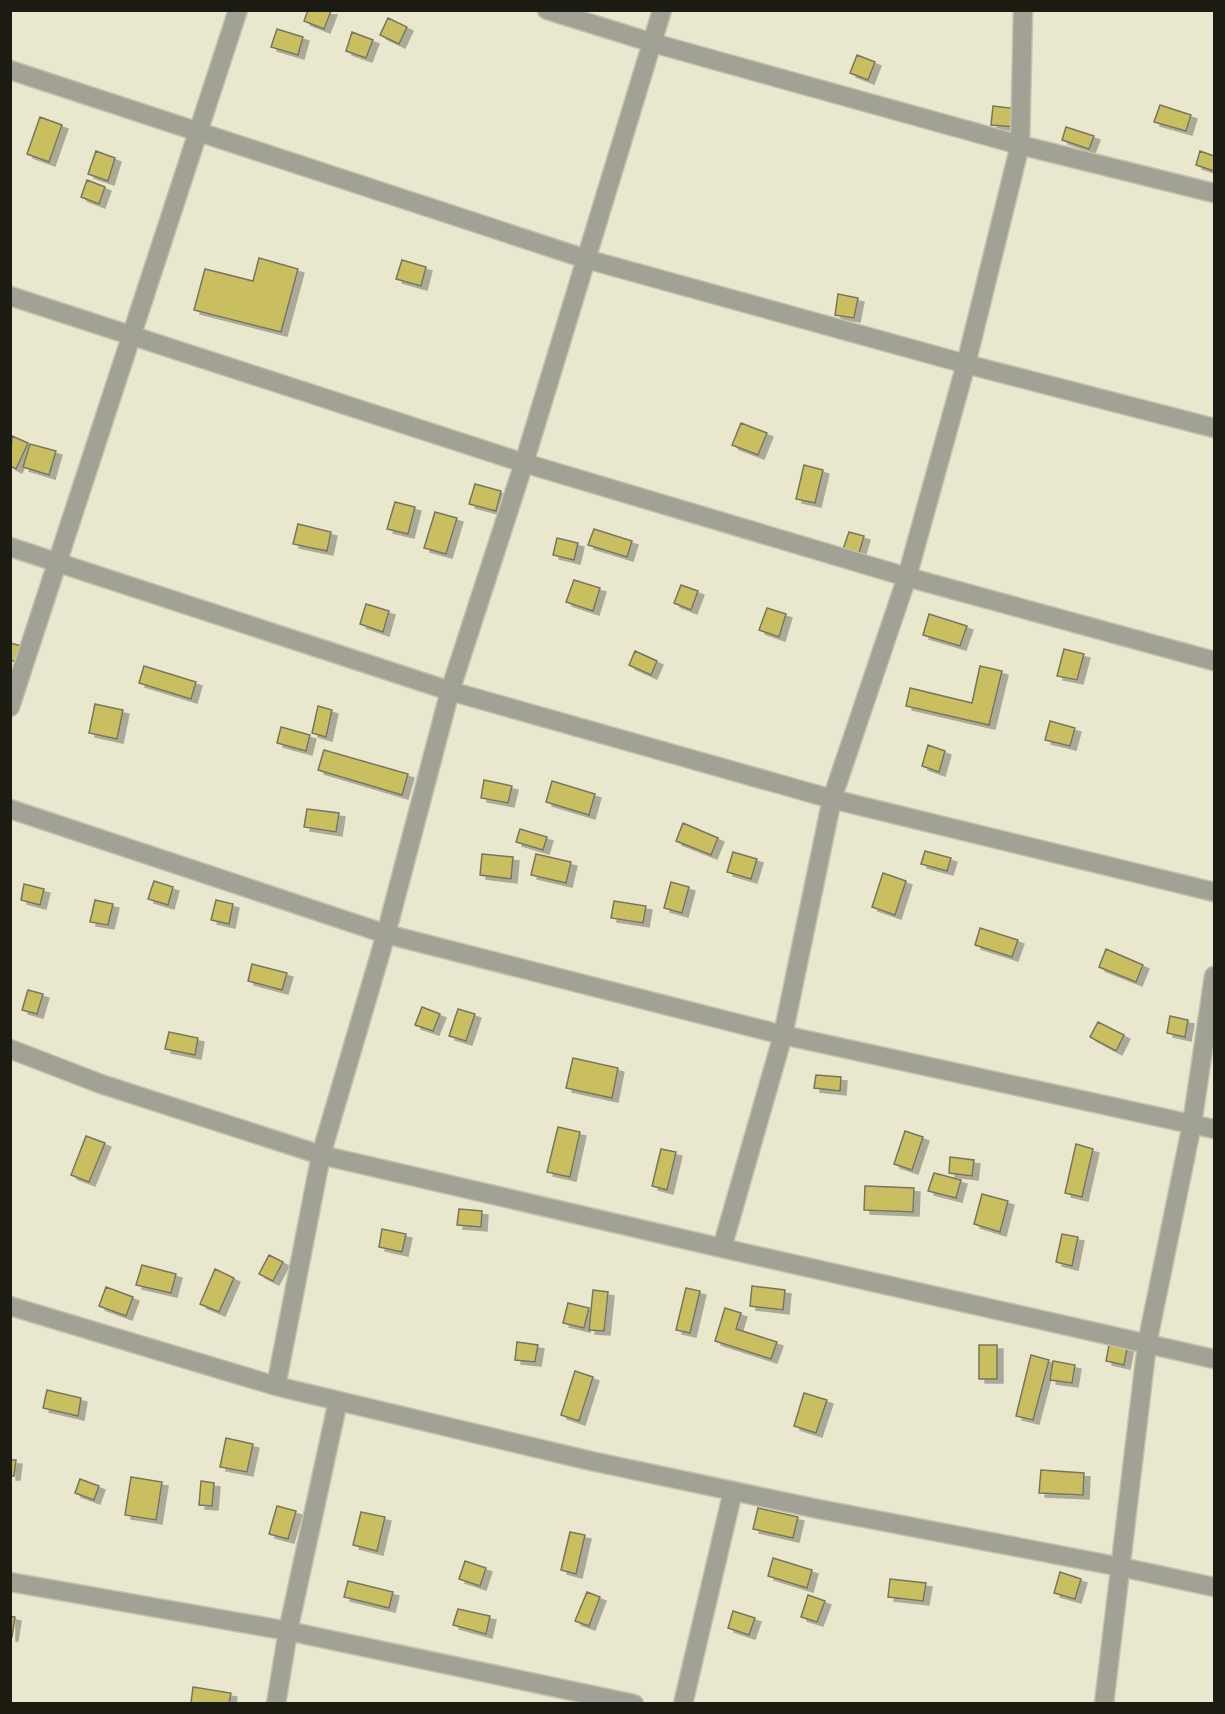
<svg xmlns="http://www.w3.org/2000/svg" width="1225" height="1714" font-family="Literata,serif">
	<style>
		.building { fill: #c9bf61; stroke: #78765f; stroke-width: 1.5; filter: url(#shadow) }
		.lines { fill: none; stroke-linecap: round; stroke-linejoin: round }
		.minor-casing { stroke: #c4c2ac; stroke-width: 21 }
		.minor { stroke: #a1a196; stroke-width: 18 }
	</style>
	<defs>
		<filter id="shadow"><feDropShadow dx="6" dy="4" stdDeviation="0" flood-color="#0004"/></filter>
	</defs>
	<rect width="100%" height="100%" fill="#e9e7ce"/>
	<path class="building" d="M308 10 331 11 324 29 304 21Z
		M388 18 407 27 399 44 380 35Z
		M277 29 303 37 298 55 271 47Z
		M352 32 373 40 366 58 346 51Z
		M857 55 875 62 868 80 850 73Z
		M1160 105 1191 115 1186 131 1154 122Z
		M993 106 1018 109 1016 127 991 125Z
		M40 117 62 125 49 162 27 154Z
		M1066 127 1094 136 1089 149 1062 140Z
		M96 151 115 158 108 181 88 174Z
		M1200 151 1214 156V171L1196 165Z
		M87 180 105 187 99 204 81 197Z
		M259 258 298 269 281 332 194 310 205 269 253 281Z
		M402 260 426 267 421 286 396 279Z
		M838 294 858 298 854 318 835 315Z
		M741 423 767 433 758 455 732 445Z
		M12 436 28 443 16 469 10 466Z
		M30 444 56 451 49 475 23 467Z
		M804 465 823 470 815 503 796 499Z
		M475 484 501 491 496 511 469 504Z
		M395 502 415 507 408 534 387 529Z
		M435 512 457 518 446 554 424 548Z
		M298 524 331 532 327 551 293 544Z
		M594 529 632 541 627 557 588 545Z
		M849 532 864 536 857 560 841 555Z
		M557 538 578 543 574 560 553 555Z
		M574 580 600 588 593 611 566 602Z
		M681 585 698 591 691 610 674 603Z
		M366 604 389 611 383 632 360 624Z
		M767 608 786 614 779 637 759 630Z
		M929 614 967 626 960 646 923 635Z
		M10 643 22 646 17 662 10 660Z
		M1064 649 1084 654 1077 680 1057 676Z
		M635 651 657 661 651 675 629 665Z
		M144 666 196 682 191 699 139 683Z
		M980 666 1002 671 989 725 906 706 910 688 972 703Z
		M95 704 123 710 117 739 89 733Z
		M318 706 332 710 326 737 312 733Z
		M1050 721 1075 728 1070 746 1045 740Z
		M281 727 310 735 306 751 277 743Z
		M928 745 945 751 939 772 922 766Z
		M324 750 408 774 402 795 318 770Z
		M484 780 512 786 508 803 481 798Z
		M552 781 595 794 589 815 546 802Z
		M307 809 339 813 336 832 304 827Z
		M683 823 718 838 711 855 676 841Z
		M520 829 547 837 543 850 516 842Z
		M925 851 951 858 947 871 921 864Z
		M733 852 757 859 751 879 727 872Z
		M482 854 513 857 511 879 480 875Z
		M536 854 571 862 566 883 531 875Z
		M883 873 906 881 895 915 872 907Z
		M154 881 173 887 168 905 148 899Z
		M671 882 689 887 682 913 664 908Z
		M24 884 44 889 40 905 21 900Z
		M95 900 113 904 108 925 90 922Z
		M216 900 233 904 229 924 211 920Z
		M614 901 646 906 643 923 611 918Z
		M980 928 1018 940 1012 957 975 945Z
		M1106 949 1143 965 1136 982 1099 967Z
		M252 964 287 973 282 990 248 981Z
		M28 990 43 994 37 1014 22 1010Z
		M422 1007 440 1014 433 1031 415 1025Z
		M458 1009 475 1014 466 1041 449 1036Z
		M1170 1016 1188 1020 1185 1037 1167 1033Z
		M1098 1022 1124 1035 1116 1051 1090 1037Z
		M169 1032 198 1038 195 1055 165 1049Z
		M573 1058 618 1068 612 1098 566 1088Z
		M816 1075 841 1077 840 1091 814 1088Z
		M558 1127 580 1132 570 1177 547 1172Z
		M905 1131 923 1137 912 1170 894 1164Z
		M86 1136 105 1143 89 1182 71 1175Z
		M1076 1144 1093 1149 1082 1197 1065 1193Z
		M661 1149 676 1152 667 1190 652 1186Z
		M950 1157 974 1160 972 1176 949 1173Z
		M934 1173 961 1180 956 1198 928 1191Z
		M865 1186 914 1188 913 1212 864 1210Z
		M982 1194 1008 1201 1000 1232 974 1224Z
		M459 1209 482 1211 481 1227 457 1225Z
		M382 1229 406 1234 402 1252 379 1247Z
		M1062 1234 1078 1237 1072 1266 1056 1262Z
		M269 1255 283 1262 273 1281 259 1274Z
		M142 1265 176 1274 171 1293 136 1285Z
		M215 1269 234 1278 219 1312 200 1304Z
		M752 1286 785 1290 783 1310 750 1306Z
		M106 1287 133 1297 126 1316 99 1306Z
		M686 1288 700 1291 690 1333 676 1330Z
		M593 1290 608 1292 604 1331 589 1330Z
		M568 1303 589 1308 584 1328 563 1323Z
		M725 1308 741 1313 736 1329 777 1342 771 1359 715 1341Z
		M1110 1340 1128 1344 1124 1365 1106 1361Z
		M517 1342 538 1345 535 1362 515 1360Z
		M979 1345H997V1379H979Z
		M1031 1355 1049 1360 1033 1420 1016 1416Z
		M1053 1361 1075 1365 1072 1383 1050 1380Z
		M575 1371 593 1377 579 1421 561 1415Z
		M47 1390 81 1398 78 1416 43 1408Z
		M804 1393 827 1400 816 1433 794 1426Z
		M226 1438 253 1444 247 1472 220 1467Z
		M10 1460H16L14 1476H10Z
		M1041 1470 1084 1473 1083 1495 1039 1493Z
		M131 1477 162 1482 156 1520 125 1515Z
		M80 1479 99 1486 94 1500 75 1493Z
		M201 1481 214 1483 212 1506 199 1505Z
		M277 1506 296 1511 288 1539 269 1534Z
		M758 1508 798 1517 793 1538 753 1529Z
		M361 1512 385 1517 377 1551 353 1545Z
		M570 1532 585 1535 576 1574 561 1570Z
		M773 1558 812 1570 807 1588 768 1576Z
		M465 1561 486 1568 480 1586 459 1579Z
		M1060 1572 1081 1579 1075 1599 1054 1593Z
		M890 1579 926 1583 923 1601 888 1597Z
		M348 1581 393 1592 389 1608 344 1597Z
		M587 1592 600 1597 589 1626 575 1621Z
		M808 1595 825 1601 817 1622 801 1617Z
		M458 1609 490 1616 486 1634 453 1625Z
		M733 1611 755 1618 749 1635 728 1628Z
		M10 1616 15 1617 12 1637H10Z
		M193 1687 231 1693 229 1704 191 1703Z"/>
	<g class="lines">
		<defs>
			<path id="minor" d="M547 10 653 43 1020 145 1214 193
				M10 70 586 259 966 364 1214 428
				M10 296 524 463 907 577 1214 661
				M10 547 450 691 832 799 1214 892
				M10 707 238 10
				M10 809 386 934 783 1035 1214 1129
				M10 1049 101 1084 321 1155 722 1248 1214 1359
				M722 1248 783 1035 832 799 907 577 966 364 1020 145 1023 10
				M10 1306 276 1386 591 1461 818 1509 1121 1567 1214 1587
				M276 1386 321 1155 386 934 450 691 524 463 662 10
				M10 1582 288 1631 634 1704
				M276 1704 288 1631 338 1401
				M683 1704 733 1491
				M1104 1704 1147 1344 1192 1124 1214 976"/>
		</defs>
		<use href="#minor" class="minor-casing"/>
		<use href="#minor" class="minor"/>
	</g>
	<rect width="1225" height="1714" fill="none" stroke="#1c1b12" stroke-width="24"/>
</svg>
